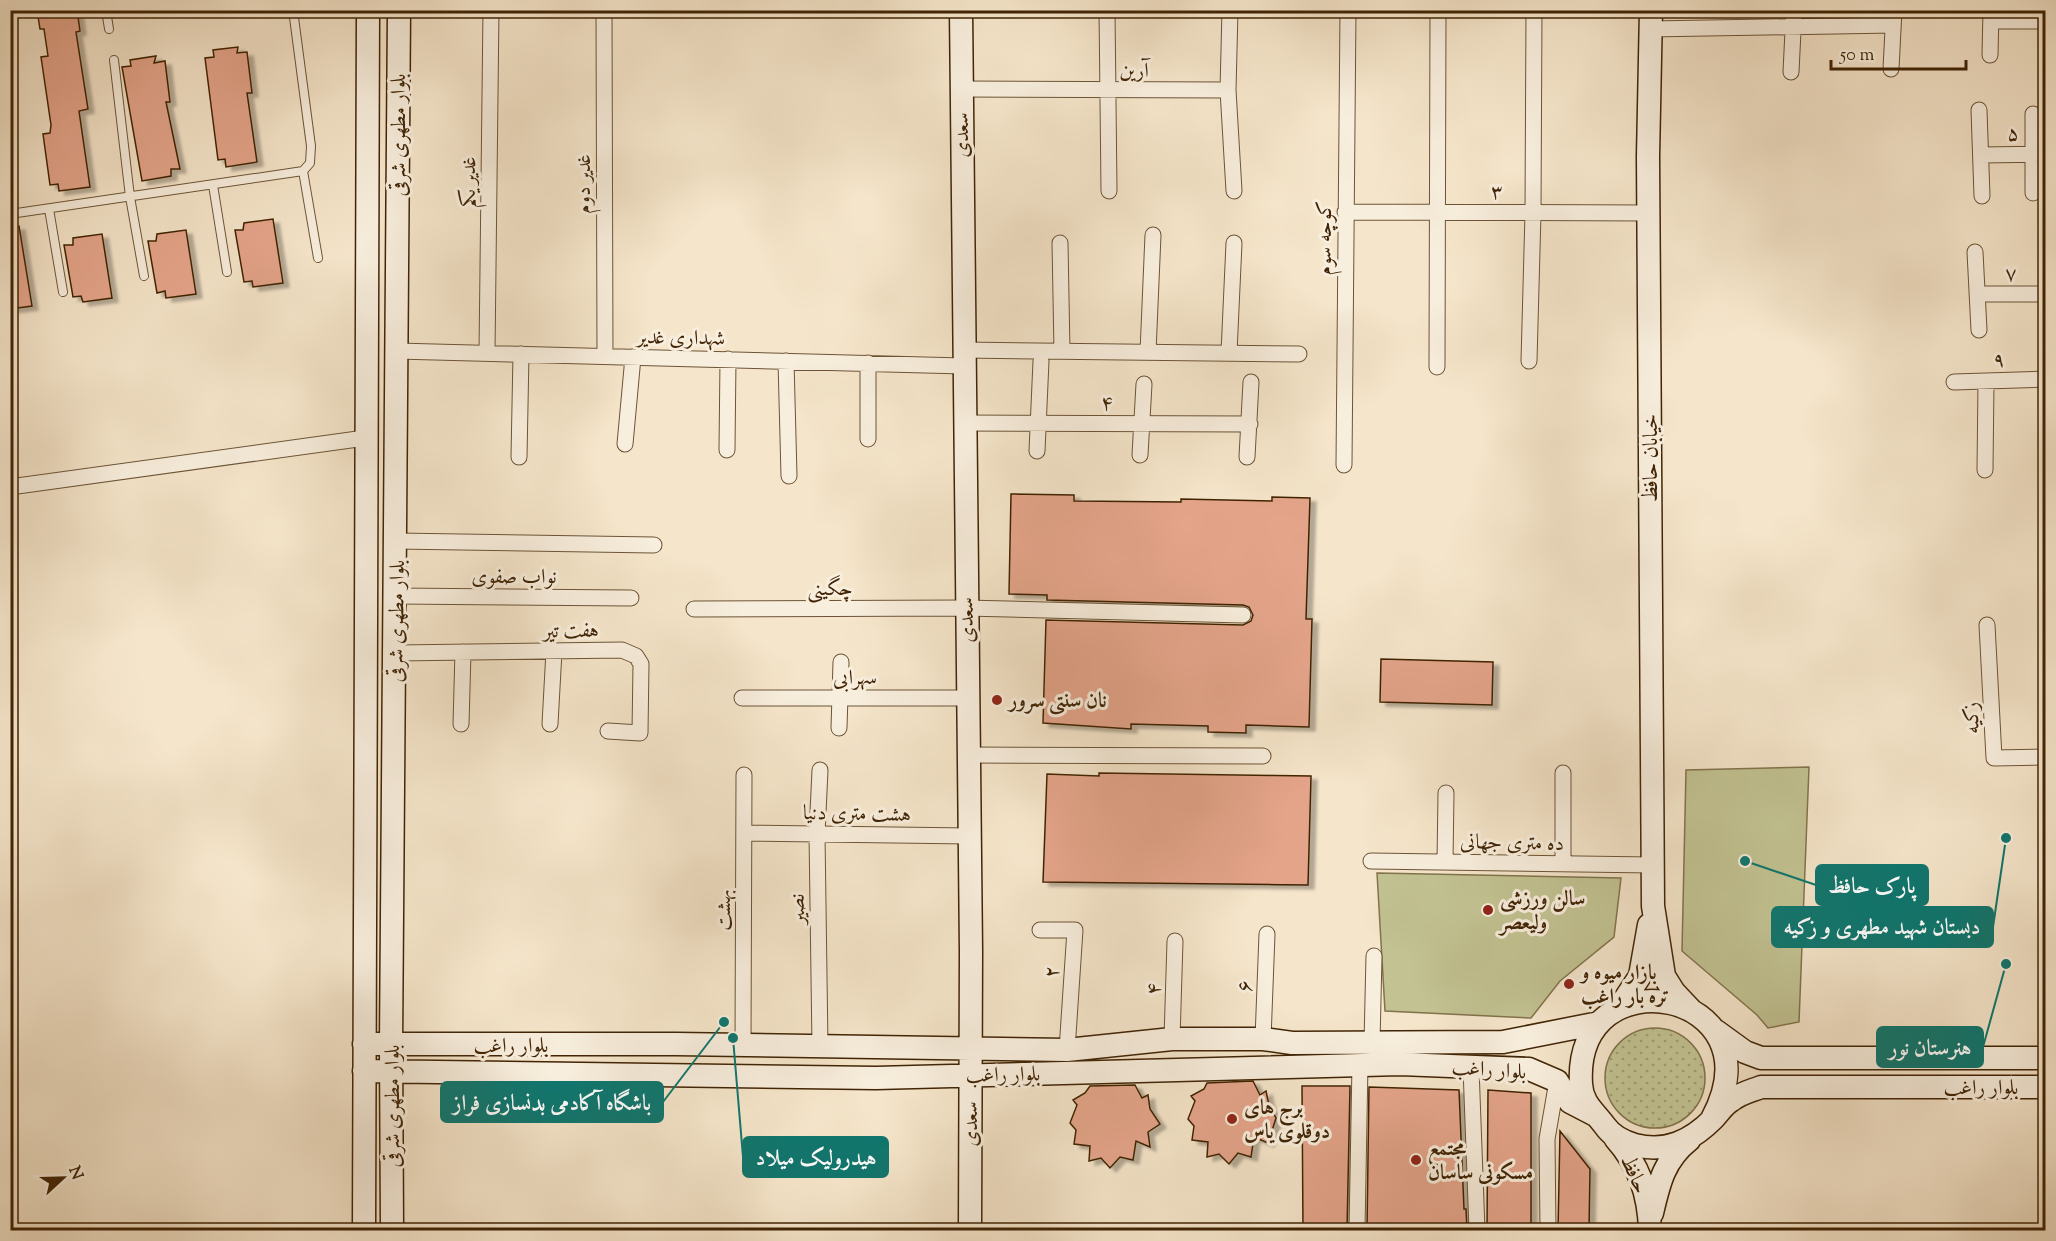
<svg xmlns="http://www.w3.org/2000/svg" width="2056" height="1241" font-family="'Sorts Mill Goudy',Amiri,serif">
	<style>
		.grass { fill: url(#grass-dots); stroke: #81734c; stroke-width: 1.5 }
		.park { fill: #c2c292; stroke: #81734c; stroke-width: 1.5 }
		.building { fill: #e4a48a; stroke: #402405; stroke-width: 1.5; filter: url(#shadow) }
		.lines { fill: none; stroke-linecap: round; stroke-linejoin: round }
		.lane-casing { stroke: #6d5436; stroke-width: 10 }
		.street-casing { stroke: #6d5436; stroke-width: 17 }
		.secondary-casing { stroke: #402405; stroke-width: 25 }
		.lane { stroke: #f8eedd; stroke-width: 8 }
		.street { stroke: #f8eedd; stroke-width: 15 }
		.secondary { stroke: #f8eedd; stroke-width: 22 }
		.poi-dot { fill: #8f2418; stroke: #f8eedd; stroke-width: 2 }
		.labels { text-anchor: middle; stroke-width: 6; stroke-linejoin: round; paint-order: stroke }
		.street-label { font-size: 21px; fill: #402405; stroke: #f8eedd }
		.poi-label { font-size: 21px; font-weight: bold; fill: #402405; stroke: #f8eedd; text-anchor: start }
		.leader { fill: none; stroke: #0f766e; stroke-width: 2 }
		.callout-dot { fill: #0f766e; stroke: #f8eedd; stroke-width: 2 }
		.callout { fill: #0f766e; stroke: #0f766e; stroke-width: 2 }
		.callout-label { font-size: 22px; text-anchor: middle; font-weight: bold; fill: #fff }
	</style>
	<defs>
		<pattern id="grass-dots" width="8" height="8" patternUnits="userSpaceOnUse" patternTransform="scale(1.5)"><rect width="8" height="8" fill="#c2c292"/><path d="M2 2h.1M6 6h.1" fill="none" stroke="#9f9d75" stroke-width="1.8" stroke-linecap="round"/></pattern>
		<filter id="shadow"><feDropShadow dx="6" dy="4" stdDeviation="1.5" flood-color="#0004"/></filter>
	</defs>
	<rect width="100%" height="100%" fill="#f5e5ca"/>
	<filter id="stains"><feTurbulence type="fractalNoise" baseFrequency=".00333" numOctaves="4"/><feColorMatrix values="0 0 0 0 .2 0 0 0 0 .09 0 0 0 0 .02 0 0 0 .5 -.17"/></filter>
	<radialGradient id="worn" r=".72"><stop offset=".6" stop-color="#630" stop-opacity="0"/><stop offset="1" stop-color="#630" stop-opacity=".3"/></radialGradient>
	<path class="grass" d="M1605 1078a50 50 0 1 1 100 0a50 50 0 1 1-100 0Z"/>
	<path class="park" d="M1809 767 1799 1022 1768 1028 1757 1015 1682 951 1686 770Z
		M1377 873 1621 878 1614 937 1560 981 1531 1018 1385 1011Z"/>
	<path class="building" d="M37 10H77L80 31 76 32 88 109 79 111 90 187 59 191 58 184 50 185 43 134 50 133 51 125 41 57 48 56 44 29H40Z
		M238 47 237 53 247 52 252 93H247L257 162 226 167 225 159 218 160 205 58 214 57 213 50Z
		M156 56 154 63 165 61 170 102H166L180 169H171V176L142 181 122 67 131 66 130 60Z
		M273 219 283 283 253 287 252 281 244 282 235 230H243L244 223Z
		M19 226 32 306 10 309V227Z
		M186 230 196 294 166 298 165 291 157 293 148 241H156L157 234Z
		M102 234 112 298 83 302 81 296 73 297 64 245H73V238Z
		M1011 494 1074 495V501L1181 502V499L1272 501V497L1310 498 1306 619H1312L1309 727 1246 725V733L1208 732V726L1131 724V729L1043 723 1046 620 1243 625 1251 621 1253 615 1249 607 1243 605 1047 600V595L1009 594Z
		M1381 659 1493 662 1492 705 1380 702Z
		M1099 773 1311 776 1308 885 1043 882 1047 774 1099 776Z
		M1253 1081 1260 1095 1266 1091 1269 1105 1276 1118 1268 1143 1254 1137 1251 1157 1238 1153 1229 1164 1219 1154 1207 1157 1208 1142 1192 1140 1194 1126 1188 1119 1195 1101 1191 1096 1204 1089 1207 1083Z
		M1135 1085 1142 1098 1148 1095 1150 1109 1160 1124 1148 1132 1150 1147 1136 1141 1133 1160 1120 1157 1110 1168 1101 1158 1089 1161 1090 1146 1074 1144 1076 1130 1070 1123 1077 1105 1073 1100 1085 1093 1090 1086Z
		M1302 1086H1350L1347 1230H1303Z
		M1369 1087 1459 1090 1464 1209H1466L1467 1230H1367Z
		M1488 1090 1531 1093V1230H1487Z
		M1560 1131 1590 1169 1589 1230H1558Z"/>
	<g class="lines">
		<defs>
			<path id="lane" d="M106 10 109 29
				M293 12 325 10
				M114 60 130 197 144 276
				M303 171 318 258
				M213 185 227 272
				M49 209 63 292
				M10 214 303 171 310 163 311 146 293 10"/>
			<path id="street" d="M604 10 605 356
				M1107 10 1109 191
				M1991 21H2046
				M1650 29 1893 25
				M1990 55 1991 10
				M1891 69 1894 10
				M1791 72 1794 10
				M960 89 1228 90 1230 10
				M1228 90 1234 191
				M1979 110 1982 196
				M2033 114V193
				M1981 155 2046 154
				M1345 212 1648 213
				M1060 243 1062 351
				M1975 252 1979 330
				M1977 294H2046
				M963 350 1299 354
				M397 351 963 366
				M1148 352 1153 235
				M487 353 491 10
				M1229 353 1234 243
				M786 361 789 476
				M1529 361 1533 213 1534 10
				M1437 367 1438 10
				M1954 382 2046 379
				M963 423 1250 424
				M868 439V363
				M625 444 633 357
				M727 450 728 359
				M1037 451 1041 361
				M1140 455 1144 384
				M519 457 521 354
				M1247 457 1251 382
				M1344 465 1348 10
				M1985 470 1986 381
				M10 487 365 438
				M396 541 654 545
				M396 596 631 598
				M694 609 966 608 1243 615
				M1987 625 1994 758 2046 757
				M395 653 622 650 636 656 641 664 640 733 608 731
				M742 698H967
				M461 724 463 652
				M550 724 554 651
				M839 728 841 662
				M968 755 1263 756
				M820 770 817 834 820 1047
				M744 833 969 836
				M1371 861 1653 865
				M1445 862 1446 793
				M1563 864V773
				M1040 930H1075L1067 1050
				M1172 1039 1175 941
				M1263 1039 1267 934
				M1372 1043 1374 956
				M743 1046 744 775
				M1471 1068 1477 1230
				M1357 1230 1360 1064
				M1548 1230 1547 1139 1557 1081"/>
			<path id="secondary" d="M961 10 971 951 970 1230
				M1651 10 1648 156 1653 906 1664 976 1674 992 1691 1010
				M1619 1008 1640 976 1649 925
				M1716 1031 1745 1052 1761 1058H2046
				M364 1044H676L1067 1050 1172 1039H1263L1292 1043 1503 1042 1599 1023
				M364 1071 876 1078 1400 1064 1529 1069 1557 1081 1570 1102 1597 1116
				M1712 1119C1782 989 1573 951 1581 1084 1582 1104 1595 1112 1605 1126 1612 1136 1624 1142 1635 1145 1666 1153 1691 1141 1713 1119 1719 1113 1724 1104 1732 1100 1741 1093 1751 1091 1761 1087H2046
				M1615 1138C1639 1165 1649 1194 1650 1230
				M1652 1213C1659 1183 1664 1160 1689 1140
				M364 1230 368 10
				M392 1230 391 1045 399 10"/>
		</defs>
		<use href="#lane" class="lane-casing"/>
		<use href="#street" class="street-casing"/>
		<use href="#secondary" class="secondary-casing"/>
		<use href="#lane" class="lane"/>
		<use href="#street" class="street"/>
		<use href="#secondary" class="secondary"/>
	</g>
	<g class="poi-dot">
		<circle cx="997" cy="700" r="6"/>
		<circle cx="1488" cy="910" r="6"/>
		<circle cx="1569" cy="984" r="6"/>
		<circle cx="1232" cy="1119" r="6"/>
		<circle cx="1416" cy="1160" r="6"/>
	</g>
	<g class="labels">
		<g class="street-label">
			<text x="1134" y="77">آرین</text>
			<text transform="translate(2013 133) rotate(-1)" y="7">۵</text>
			<text transform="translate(398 135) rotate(-90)" y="7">بلوار مطهری شرقی</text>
			<text transform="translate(961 135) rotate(-90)" y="7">سعدی</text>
			<text transform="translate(468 182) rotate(-89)" y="7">غدیر یکم</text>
			<text transform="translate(583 184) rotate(-90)" y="7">غدیر دوم</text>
			<text x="1497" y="198">۳</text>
			<text transform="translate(1324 238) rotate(-90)" y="7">کوچه سوم</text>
			<text x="2011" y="280">۷</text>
			<text transform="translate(681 337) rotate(1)" y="7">شهداری غدیر</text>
			<text transform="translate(1999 359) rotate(-2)" y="7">۹</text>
			<text x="1107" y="409">۴</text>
			<text transform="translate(1650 458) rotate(-90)" y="7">خیابان حافظ</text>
			<text x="514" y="583">نواب صفوی</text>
			<text x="830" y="595">چگینی</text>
			<text transform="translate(966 620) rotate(-91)" y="7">سعدی</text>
			<text transform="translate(396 621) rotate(-89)" y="7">بلوار مطهری شرقی</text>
			<text transform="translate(571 630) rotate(-1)" y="7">هفت تیر</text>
			<text x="855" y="684">سهرابی</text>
			<text transform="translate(1971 718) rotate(-93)" y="7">زکیه</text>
			<text transform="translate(857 813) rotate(1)" y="7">هشت متری دنیا</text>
			<text transform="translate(1512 842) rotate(1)" y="7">ده متری جهانی</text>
			<text transform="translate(797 909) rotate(-91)" y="7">نصیر</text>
			<text transform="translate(723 910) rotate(-90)" y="7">بهشت</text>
			<text transform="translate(1051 972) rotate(-86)" y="7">۲</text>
			<text transform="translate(1244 986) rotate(-88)" y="7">۶</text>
			<text transform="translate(1153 989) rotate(-88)" y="7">۴</text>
			<text x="511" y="1052">بلوار راغب</text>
			<text transform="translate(1489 1069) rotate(4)" y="7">بلوار راغب</text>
			<text transform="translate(1003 1074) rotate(-1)" y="7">بلوار راغب</text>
			<text x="1981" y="1094">بلوار راغب</text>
			<text transform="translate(392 1106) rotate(-90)" y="7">بلوار مطهری شرقی</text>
			<text transform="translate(970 1124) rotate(-90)" y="7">سعدی</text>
			<text transform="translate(1635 1174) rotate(66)" y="7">حافظ</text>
		</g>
		<g class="poi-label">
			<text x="1009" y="707">نان سنتی سرور</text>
			<text x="1500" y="905">سالن ورزشی<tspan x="1500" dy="24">ولیعصر</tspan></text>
			<text x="1581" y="979">بازار میوه و<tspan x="1581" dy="24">تره بار راغب</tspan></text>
			<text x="1244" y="1114">برج های<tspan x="1244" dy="24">دوقلوی یاس</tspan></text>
			<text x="1428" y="1155">مجتمع<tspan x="1428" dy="24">مسکونی ساسان</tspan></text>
		</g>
	</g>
	<path class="leader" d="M1745 861L1816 885M2006 838L1993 927M2006 964L1983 1047M724 1022L663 1102M733 1038L743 1157"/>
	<g class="callout-dot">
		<circle cx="1745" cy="861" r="6"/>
		<circle cx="2006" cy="838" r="6"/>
		<circle cx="2006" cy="964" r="6"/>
		<circle cx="724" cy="1022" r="6"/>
		<circle cx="733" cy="1038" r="6"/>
	</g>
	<g class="callout">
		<rect x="1816" y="865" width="112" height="40" rx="6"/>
		<rect x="1772" y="907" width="221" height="40" rx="6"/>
		<rect x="1877" y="1027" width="106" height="40" rx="6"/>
		<rect x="441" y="1082" width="222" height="40" rx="6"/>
		<rect x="743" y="1137" width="145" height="40" rx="6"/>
	</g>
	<g class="callout-label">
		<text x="1872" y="893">پارک حافظ</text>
		<text x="1882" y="934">دبستان شهید مطهری و زکیه</text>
		<text x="1930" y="1055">هنرستان نور</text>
		<text x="552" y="1110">باشگاه آکادمی بدنسازی فراز</text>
		<text x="816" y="1165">هیدرولیک میلاد</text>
	</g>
	<rect width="2056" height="1241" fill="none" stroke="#f5e5ca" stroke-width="36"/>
	<rect x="12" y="12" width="2032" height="1217" fill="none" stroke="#402405" stroke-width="3"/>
	<rect x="18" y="18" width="2020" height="1205" fill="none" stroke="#402405" stroke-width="1.5"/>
	<g transform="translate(63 1178) rotate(68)" stroke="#f8eedd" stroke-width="4.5" paint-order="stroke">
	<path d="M0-4.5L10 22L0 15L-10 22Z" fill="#402405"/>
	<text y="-9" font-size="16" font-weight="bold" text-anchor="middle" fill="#402405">N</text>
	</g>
	<path d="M1831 60v9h135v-9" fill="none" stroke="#402405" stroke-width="3"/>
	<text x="1840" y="60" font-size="18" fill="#402405" stroke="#f8eedd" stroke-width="4.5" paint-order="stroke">50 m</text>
	<rect width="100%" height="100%" filter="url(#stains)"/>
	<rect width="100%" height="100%" fill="url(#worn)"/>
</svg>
